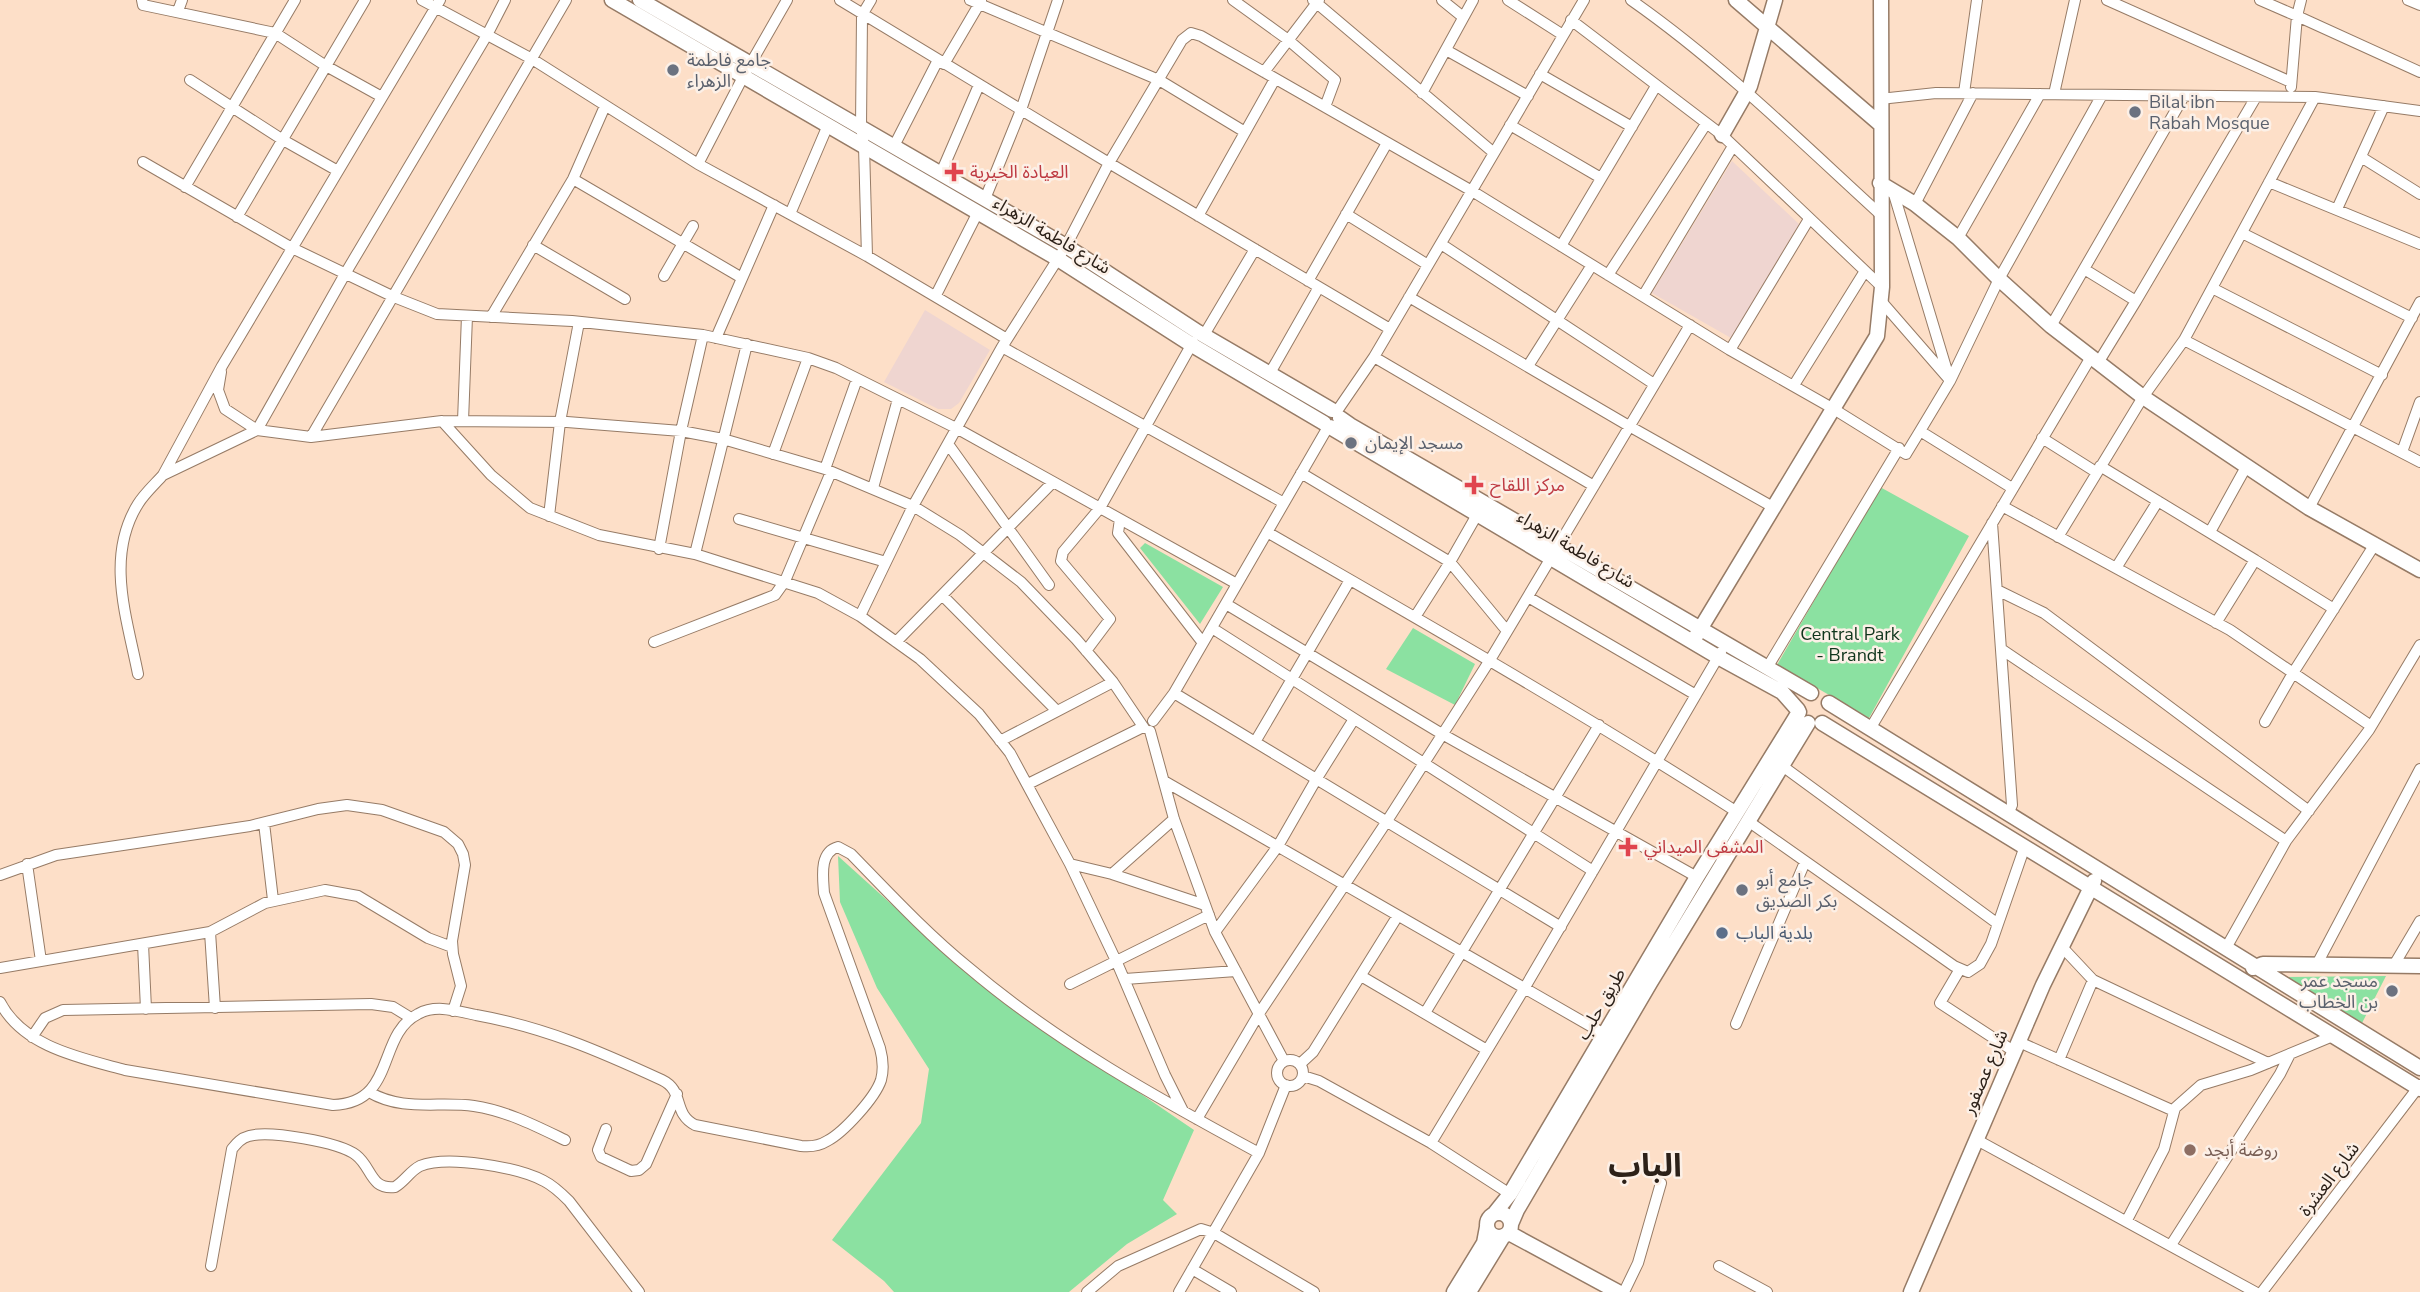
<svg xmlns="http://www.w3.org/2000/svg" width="2420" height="1292" font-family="'Nunito Sans','Noto Sans Arabic',sans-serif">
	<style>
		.education { fill: #efd5d0 }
		.green { fill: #8be1a1 }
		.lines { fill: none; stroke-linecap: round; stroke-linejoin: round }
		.street-casing { stroke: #967b66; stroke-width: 12 }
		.secondary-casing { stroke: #967b66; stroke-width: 17 }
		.street { stroke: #fff; stroke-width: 10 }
		.secondary { stroke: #fff; stroke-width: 14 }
		.worship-dot { fill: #6b7280; stroke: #fcf0e7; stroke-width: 2.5 }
		.health-dot { fill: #e0444e; stroke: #fcf0e7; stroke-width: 2.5 }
		.service-dot { fill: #5c6f8a; stroke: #fcf0e7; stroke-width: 2.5 }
		.education-dot { fill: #8d6e63; stroke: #fcf0e7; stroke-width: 2.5 }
		.labels { text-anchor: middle; stroke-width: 5; stroke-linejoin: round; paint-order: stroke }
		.worship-label { font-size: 18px; fill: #5b616d; stroke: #fcf0e7; text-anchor: start }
		.health-label { font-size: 18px; fill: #be3a42; stroke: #fcf0e7; text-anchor: start }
		.street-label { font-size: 18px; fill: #2c2119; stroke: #fcf0e7 }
		.park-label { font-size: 18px; fill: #0f351c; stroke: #fcf0e7 }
		.service-label { font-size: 18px; fill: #4e5e75; stroke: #fcf0e7; text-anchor: start }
		.education-label { font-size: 18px; fill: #785e54; stroke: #fcf0e7; text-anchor: start }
		.town-label { font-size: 32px; font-weight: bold; fill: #2c2119; stroke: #fcf0e7 }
	</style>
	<rect width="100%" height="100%" fill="#fddfc8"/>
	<path class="education" d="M1732 161 1799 224 1731 338 1652 293Z
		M925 310 990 350 959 403 951 409H938L884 382Z"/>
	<path class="green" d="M1880 487 1969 536 1869 718 1777 665Z
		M1145 543 1223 587 1200 624 1140 548Z
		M1413 628 1475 664 1455 705 1386 669Z
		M838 856 981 985 1194 1130 1163 1200 1177 1214 1127 1244 1069 1292H894L884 1281 832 1240 921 1123 929 1069 877 988 840 902Z
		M2386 976 2361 1025 2277 977Z"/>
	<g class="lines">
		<defs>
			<path id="street" d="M142 0 143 5 275 33 326 66 382 97
				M422 0 532 59 698 164 867 256 1007 339
				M440 0 222 366 163 475 257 430 345 274 487 35 505 0
				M840 0 1109 163 1390 329
				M970 0 1159 80 1245 132
				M1233 0 1287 39 1335 80 1325 107
				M1313 0 1494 153
				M1442 0 1463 17
				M1508 0 1563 35
				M1631 0C1721 63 1800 141 1881 215
				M2107 0 2291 82
				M2260 0 2297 16 2291 87
				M2301 0 2297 16 2420 72
				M2408 0 2420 5
				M178 11 182 0
				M1571 20 1722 135 1882 287
				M1446 50 1528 96
				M944 64 981 1
				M1264 72 1319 0
				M1540 74 1632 127
				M190 80 283 140 338 171
				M1422 93 1473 0
				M1964 93 1977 0
				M2054 94 2075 0
				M1880 99 1936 93 2315 97 2420 111
				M1510 125 1601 178
				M894 146 938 60
				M2361 157 2420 194
				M143 162 292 248 394 297 437 314 572 321 703 335 808 358 836 368 956 428 1237 584
				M698 164 743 77 787 0
				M941 173 979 85
				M573 179 742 278
				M2269 182 2420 244
				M185 187 295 0
				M1893 191 1950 381
				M985 199 1021 110 1058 0
				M1915 204 1973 93
				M2337 209 2384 106
				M790 214 828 125
				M1346 214 1428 265
				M1198 216 1275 79
				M237 217 365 0
				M2242 233 2412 318
				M1958 238 2040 94
				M1441 244 1654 384
				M533 245 625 299
				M1561 246 1656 86
				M867 256 864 146 861 127 862 15 871 0
				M2084 269 2136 301 2256 97
				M1608 275 1706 124
				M664 276 693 226
				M1308 281 1387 143
				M2212 288 2382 375
				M936 295 978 212
				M1643 296 1733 146
				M1409 297 1629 426 1773 507
				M1881 301 1948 378
				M491 317 573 179 605 106
				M2051 326 2184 96
				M1204 335 1255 249
				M716 338 774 205
				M2184 340 2420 462
				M1002 347 1284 503
				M1730 350 1809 219
				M1374 357 1594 486
				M2098 363 2136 301
				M1528 366 1592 265
				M221 372 218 390 225 409 257 430 311 437 442 421 567 422 681 431 723 439 825 469 913 506 960 535 1021 582 1076 639 1113 682 1144 728
				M1270 373 1319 287
				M1794 385 1865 271
				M1337 411 1374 357 1584 0
				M442 421 491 475 530 508 599 535 695 554 818 593 860 616 920 659 979 714 1010 753 1070 864 1118 965 1165 1075 1183 1111
				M463 421 467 316
				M1920 431 1950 381 1999 279 2102 95
				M311 437 566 0
				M2042 438 2096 472
				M948 444 1049 585
				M2402 452 2420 402
				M773 454 808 358
				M2100 466 2255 560 2216 623
				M825 469 857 379
				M1301 473 1450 562 1478 513
				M873 488 898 399
				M2002 506 2230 630 2371 726
				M2309 508 2420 302
				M549 516 560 422 579 322
				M739 519 886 562
				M1120 519 1118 533 1203 643
				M1992 523 2012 805 2008 815
				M1267 532C1425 623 1583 713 1737 812
				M2210 532 2246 467
				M2058 537 2143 397 2184 340 2315 97
				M659 549 681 431 703 335
				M695 554 747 344
				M2255 560 2334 609
				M2116 568 2158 501
				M1997 590 2044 613 2309 811
				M942 595 1057 711
				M1528 597 1696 695
				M1226 604 1442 734 1697 877
				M860 616 913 506 1002 347 1066 246 1109 163 1182 40 1191 33 1201 36 1472 191 1730 350 1832 408 1906 454 1920 431 2012 488
				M1415 617 1450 562 1507 631
				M1212 628 1593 871
				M654 642 775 595 785 581 831 472
				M896 642 1053 482
				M2001 649 2286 841
				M1086 651 1110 619 1061 561 1063 552 1100 508 1193 342
				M1767 668 1899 448
				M138 674C127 618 105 557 138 504 144 494 155 484 163 475
				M1174 693 1561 927
				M1153 721 1174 693 1328 427
				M2265 722 2293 673 2375 544
				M1870 729 2091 357
				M1150 731 1174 819 1215 932 1284 1061
				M1000 741 1113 682
				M1255 742 1350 580
				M1781 765 1998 924
				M1164 781 1606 1035
				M1028 784 1143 727
				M1748 821 1954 966 1968 972 1980 964 1991 944 2025 846
				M264 823 273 900
				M27 864 41 961
				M1070 864 1112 874 1205 905
				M1112 874 1174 819
				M0 875 56 855 250 826 318 809 347 805 382 810 444 832 458 844 463 854 465 865 452 941 453 954 461 986 453 1011
				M210 932 215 1008
				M1215 932 1278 846 1317 778 1354 719
				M143 944 146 1009
				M2062 947 2093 980 2268 1063
				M2226 948 2286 841 2369 730 2420 645
				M2317 964 2420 769
				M2394 965 2420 921
				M0 968 210 932 265 903 325 890 358 896 428 938 452 947
				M1960 969 1940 1003 2015 1052
				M1361 976 1487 1050
				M1125 979 1236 971
				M1070 984 1209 915
				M0 1002C23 1047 81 1058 125 1070L333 1105C397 1103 376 1035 418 1014 436 1004 457 1011 476 1015 544 1027 599 1051 662 1080 685 1091 672 1113 695 1125L801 1146C810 1147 819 1146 827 1141 843 1133 875 1098 881 1080 884 1069 883 1059 880 1048L824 893C823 877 819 852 838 847L851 854C889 893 926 933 969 968 1056 1042 1159 1099 1259 1153
				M1425 1013 1599 725
				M1736 1024 1805 862
				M32 1037 45 1018 63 1010 371 1004 393 1007 411 1018
				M2019 1042 2174 1111
				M1277 1073a13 13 0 1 1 26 0a13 13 0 1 1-26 0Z
				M2059 1060 2093 980
				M1300 1064 1313 1052 1397 917
				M1303 1076 1319 1081 1431 1143 1510 1194
				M369 1092C403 1112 438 1101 474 1106 507 1111 536 1126 565 1140
				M1197 1119 1260 1012 1387 821 1490 660 1690 325
				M606 1129 598 1150 601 1157 631 1171 639 1170 646 1164 677 1094
				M1977 1140 2255 1292
				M1431 1143 1524 989 1721 652
				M2127 1220 2164 1149 2175 1108 2201 1085 2251 1070 2333 1036
				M2171 1245 2280 1074 2290 1054
				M211 1266 232 1149C237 1143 241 1138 249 1136 269 1130 339 1142 356 1155 372 1167 370 1190 395 1187 405 1181 410 1171 420 1166 447 1155 518 1167 544 1181 554 1186 561 1193 569 1201L639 1292
				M1719 1266 1767 1292
				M1192 1269 1231 1292
				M1087 1292 1118 1266 1201 1229 1214 1233 1314 1292
				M1179 1292 1259 1153 1286 1085
				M1624 1292 1638 1263 1661 1183
				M2262 1292 2420 1085"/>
			<path id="secondary" d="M612 0 1058 259 1192 345 1324 423
				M640 0 1066 246 1198 332 1332 410
				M1736 0 1880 124
				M1722 135 1750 86 1775 0
				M1880 183 1915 204 1958 238 1999 279 2051 326 2143 397 2309 508 2420 570
				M1340 418 1350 425 1811 693
				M1330 427 1718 657 1782 692 1798 710
				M1693 641 1877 336 1882 287 1881 0
				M1829 703 2420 1068
				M1822 723 2420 1089
				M2253 968 2263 964 2420 966
				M1487 1225a12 12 0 1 1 24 0a12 12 0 1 1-24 0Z
				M1494 1214 1510 1194 1697 877 1799 712
				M1511 1224 1517 1210 1650 983 1808 723
				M1509 1233 1618 1292
				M1454 1292 1484 1243 1487 1227
				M1469 1292 1502 1238
				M1911 1292 2043 985 2094 881"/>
		</defs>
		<use href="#street" class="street-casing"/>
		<use href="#secondary" class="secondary-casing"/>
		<use href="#street" class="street"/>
		<use href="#secondary" class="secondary"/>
	</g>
	<g class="worship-dot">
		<circle cx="673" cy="70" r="7"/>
		<circle cx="2135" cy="112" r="7"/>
		<circle cx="1351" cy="443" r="7"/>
		<circle cx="1742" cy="890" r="7"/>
		<circle cx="2392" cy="991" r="7"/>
	</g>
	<g class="health-dot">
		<path d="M950.5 161.5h7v7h7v7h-7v7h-7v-7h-7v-7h7z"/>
		<path d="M1470.5 474.5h7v7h7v7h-7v7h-7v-7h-7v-7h7z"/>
		<path d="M1624.5 836.5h7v7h7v7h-7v7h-7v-7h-7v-7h7z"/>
	</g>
	<circle class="service-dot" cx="1722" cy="933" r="7"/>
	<circle class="education-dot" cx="2190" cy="1150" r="7"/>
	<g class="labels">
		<g class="worship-label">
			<text x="687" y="66">جامع فاطمة<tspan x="687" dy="21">الزهراء</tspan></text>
			<text x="2149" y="108">Bilal ibn<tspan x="2149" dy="21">Rabah Mosque</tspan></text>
			<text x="1365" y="449">مسجد الإيمان</text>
			<text x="1756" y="886">جامع أبو<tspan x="1756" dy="21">بكر الصديق</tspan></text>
			<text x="2378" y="987" text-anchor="end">مسجد عمر<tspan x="2378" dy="21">بن الخطاب</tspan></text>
		</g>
		<g class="health-label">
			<text x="970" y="178">العيادة الخيرية</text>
			<text x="1490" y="491">مركز اللقاح</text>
			<text x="1644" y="853">المشفى الميداني</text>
		</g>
		<g class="street-label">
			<text transform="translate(1052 235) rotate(31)" y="6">شارع فاطمة الزهراء</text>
			<text transform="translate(1576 549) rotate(31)" y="6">شارع فاطمة الزهراء</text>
			<text transform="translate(1601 1004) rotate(-60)" y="6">طريق حلب</text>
			<text transform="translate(1985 1072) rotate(-67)" y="6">شارع عصفور</text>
			<text transform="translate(2329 1179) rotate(-53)" y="6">شارع العشرة</text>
		</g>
		<g class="park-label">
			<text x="1850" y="640">Central Park<tspan x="1850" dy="21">- Brandt</tspan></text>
		</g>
		<g class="service-label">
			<text x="1736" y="939">بلدية الباب</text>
		</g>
		<g class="education-label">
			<text x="2204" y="1156">روضة أبجد</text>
		</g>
		<g class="town-label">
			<text x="1645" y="1176">الباب</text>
		</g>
	</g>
</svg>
